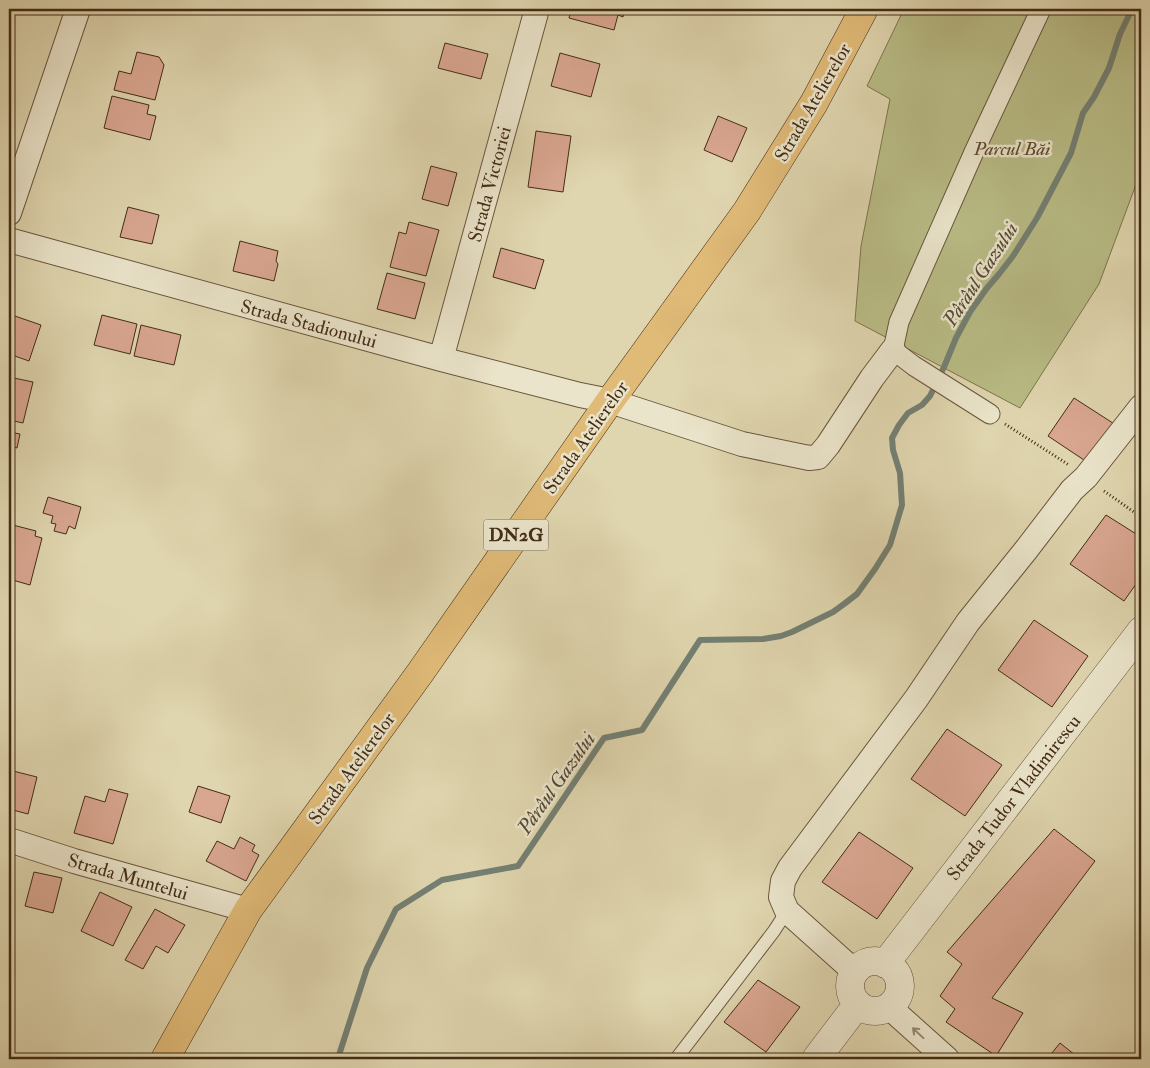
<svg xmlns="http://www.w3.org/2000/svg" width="1150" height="1068" font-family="'IM FELL Double Pica',serif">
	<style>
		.green { fill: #b8bb85; stroke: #7e744e }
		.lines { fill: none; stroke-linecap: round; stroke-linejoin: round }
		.stream { stroke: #748073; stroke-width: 6 }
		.building { fill: #d9a690; stroke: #432c17 }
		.service-casing { stroke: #6a563d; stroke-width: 14 }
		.pedestrian-casing { stroke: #6a563d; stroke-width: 21 }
		.minor-casing { stroke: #6a563d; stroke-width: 26 }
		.tertiary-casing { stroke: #6a563d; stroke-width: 29 }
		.primary-casing { stroke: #432c17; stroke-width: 29 }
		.path { stroke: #432c17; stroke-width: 3; stroke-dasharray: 1 2.5; stroke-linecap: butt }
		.service { stroke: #eae4ca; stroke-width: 12 }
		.pedestrian { stroke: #eae4ca; stroke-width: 19 }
		.minor { stroke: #eae4ca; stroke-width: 24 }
		.tertiary { stroke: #eae4ca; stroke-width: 28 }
		.primary { stroke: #e0ba77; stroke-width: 28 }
		.oneway { stroke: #968870 }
		.labels { text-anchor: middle; stroke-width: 5; stroke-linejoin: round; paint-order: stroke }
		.shield { fill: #eae4ca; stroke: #75634d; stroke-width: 1 }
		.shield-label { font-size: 18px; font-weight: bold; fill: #432c17 }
		.street-label { font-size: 19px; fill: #432c17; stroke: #eae4ca }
		.park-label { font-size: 19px; font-style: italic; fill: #5a492d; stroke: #eae4ca }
		.water-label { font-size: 20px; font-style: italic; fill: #534836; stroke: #eae4ca }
	</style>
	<rect width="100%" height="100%" fill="#dfd5ae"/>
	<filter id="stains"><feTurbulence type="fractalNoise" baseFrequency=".004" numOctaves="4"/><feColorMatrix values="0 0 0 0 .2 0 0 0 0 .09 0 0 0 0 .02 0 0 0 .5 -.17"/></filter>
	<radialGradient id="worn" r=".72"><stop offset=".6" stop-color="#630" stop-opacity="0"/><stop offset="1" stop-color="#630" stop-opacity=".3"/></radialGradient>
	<path class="green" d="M904 9H1141V171L1099 284 1020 408 855 321 861 246 890 99 867 86Z"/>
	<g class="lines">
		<path class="stream" d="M336 1059 339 1055 367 968 396 909 442 880 518 866 604 738 642 730 700 640 763 639 781 636 792 632 833 612 844 604 857 594 875 569 890 545 902 505 900 473 893 450 892 438 899 425 908 413 922 405 930 396 944 367 956 338 970 312 987 288 999 274 1013 256 1037 218 1071 153 1083 113 1094 97 1109 68 1120 34 1132 9"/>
	</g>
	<path class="building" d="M571 9H625L623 17 618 15 614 30 569 18Z
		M445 43 488 54 481 79 438 68Z
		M137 52 159 57 164 65 155 100 114 90 119 71 131 74Z
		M560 53 600 64 591 97 551 86Z
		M112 96 149 105 147 114 156 116 150 140 104 128Z
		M718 116 747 128 732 162 704 150Z
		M536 131 571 136 563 192 528 187Z
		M431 166 457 173 448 206 422 199Z
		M128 207 159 215 152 244 120 237Z
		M409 222 439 230 426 276 390 267 399 232 406 234Z
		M240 241 278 251 276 261 278 264 274 281 233 271Z
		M501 248 544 260 535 289 493 277Z
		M387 273 425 283 415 319 377 309Z
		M9 314 41 325 29 361 9 354Z
		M102 315 137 324 130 354 94 345Z
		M141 325 181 335 174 365 134 356Z
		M9 377 33 382 23 423 9 420Z
		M1074 398 1119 427 1093 466 1048 436Z
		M9 432 20 434 17 448 9 446Z
		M48 497 81 507 75 529 69 526 66 534 54 531 56 524 51 523 53 516 43 513Z
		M1106 515 1141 537V577L1124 601 1070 564Z
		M9 524 36 531 35 536 42 538 30 585 9 579Z
		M1034 620 1088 656 1052 707 998 670Z
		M947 729 1002 765 965 816 911 779Z
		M9 770 37 777 28 814 9 809Z
		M198 786 230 796 221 823 189 812Z
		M109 789 128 794 113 844 74 833 85 796 105 802Z
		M1054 829 1095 861 992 998 1023 1013 996 1056 946 1022 955 1009 940 996 962 964 947 952Z
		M859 832 913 868 877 919 822 882Z
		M240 837 255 845 252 851 259 855 246 881 206 861 217 841 234 849Z
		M34 872 62 878 53 913 25 906Z
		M100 892 132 907 113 946 81 931Z
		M155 909 185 925 168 953 156 946 143 969 125 960Z
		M758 980 800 1007 766 1052 724 1022Z
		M1060 1043 1080 1059H1047Z"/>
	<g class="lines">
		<defs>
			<path id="service" d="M676 1059 774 931 787 911"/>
			<path id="pedestrian" d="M990 414 914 366 893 350 899 322 974 152 1041 9"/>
			<path id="minor" d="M9 213 78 9
				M9 240 441 359 580 395 610 401 742 444 809 458 818 457 828 445 872 378 893 350
				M441 359 537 9
				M9 840 74 861 248 910
				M854 971 787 911 781 897 783 881 790 868 916 699 968 622 1026 550 1072 490 1086 477 1141 407
				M889 1007 947 1059"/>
			<path id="tertiary" d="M850 986a25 25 0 1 1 50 0a25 25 0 1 1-50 0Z
				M885 964 1141 631
				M816 1059 857 1005"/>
			<path id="primary" d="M165 1059 248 910 420 673 610 401 747 211 814 103 864 9"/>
		</defs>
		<use href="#service" class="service-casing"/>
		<use href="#pedestrian" class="pedestrian-casing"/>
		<use href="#minor" class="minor-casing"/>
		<use href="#tertiary" class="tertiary-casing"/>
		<use href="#primary" class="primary-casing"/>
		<path class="path" d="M1005 424 1069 465
			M1104 491 1141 517"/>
		<use href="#service" class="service"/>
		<use href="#pedestrian" class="pedestrian"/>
		<use href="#minor" class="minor"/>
		<use href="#tertiary" class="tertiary"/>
		<use href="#primary" class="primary"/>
	</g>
	<defs><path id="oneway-shaft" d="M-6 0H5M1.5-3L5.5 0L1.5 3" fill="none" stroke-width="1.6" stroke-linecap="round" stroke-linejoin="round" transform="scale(1.25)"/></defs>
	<use class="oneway" href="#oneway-shaft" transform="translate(918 1033) rotate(-137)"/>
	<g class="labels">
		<rect class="shield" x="483.5" y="519.5" width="65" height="31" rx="4"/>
		<g class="shield-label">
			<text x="516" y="541">DN2G</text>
		</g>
		<g class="street-label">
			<text transform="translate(812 102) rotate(-60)" y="7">Strada Atelierelor</text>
			<text transform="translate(489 184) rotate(-75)" y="7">Strada Victoriei</text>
			<text transform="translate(309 323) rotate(15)" y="7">Strada Stadionului</text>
			<text transform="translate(585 437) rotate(-55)" y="7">Strada Atelierelor</text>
			<text transform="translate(351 768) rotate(-54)" y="7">Strada Atelierelor</text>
			<text transform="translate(1013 797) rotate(-52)" y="7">Strada Tudor Vladimirescu</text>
			<text transform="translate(128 876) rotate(16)" y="7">Strada Muntelui</text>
		</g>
		<g class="park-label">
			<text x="1012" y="155">Parcul Băi</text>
		</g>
		<g class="water-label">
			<text transform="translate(980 274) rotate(-57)" y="7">Pârâul Gazului</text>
			<text transform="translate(556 783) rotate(-55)" y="7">Pârâul Gazului</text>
		</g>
	</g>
	<rect width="1150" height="1068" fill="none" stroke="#dfd5ae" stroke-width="30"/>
	<rect x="10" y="10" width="1130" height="1048" fill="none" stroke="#432c17" stroke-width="2.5"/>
	<rect x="15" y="15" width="1120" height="1038" fill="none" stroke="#432c17"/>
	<rect width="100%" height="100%" filter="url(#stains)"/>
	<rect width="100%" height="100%" fill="url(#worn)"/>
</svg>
